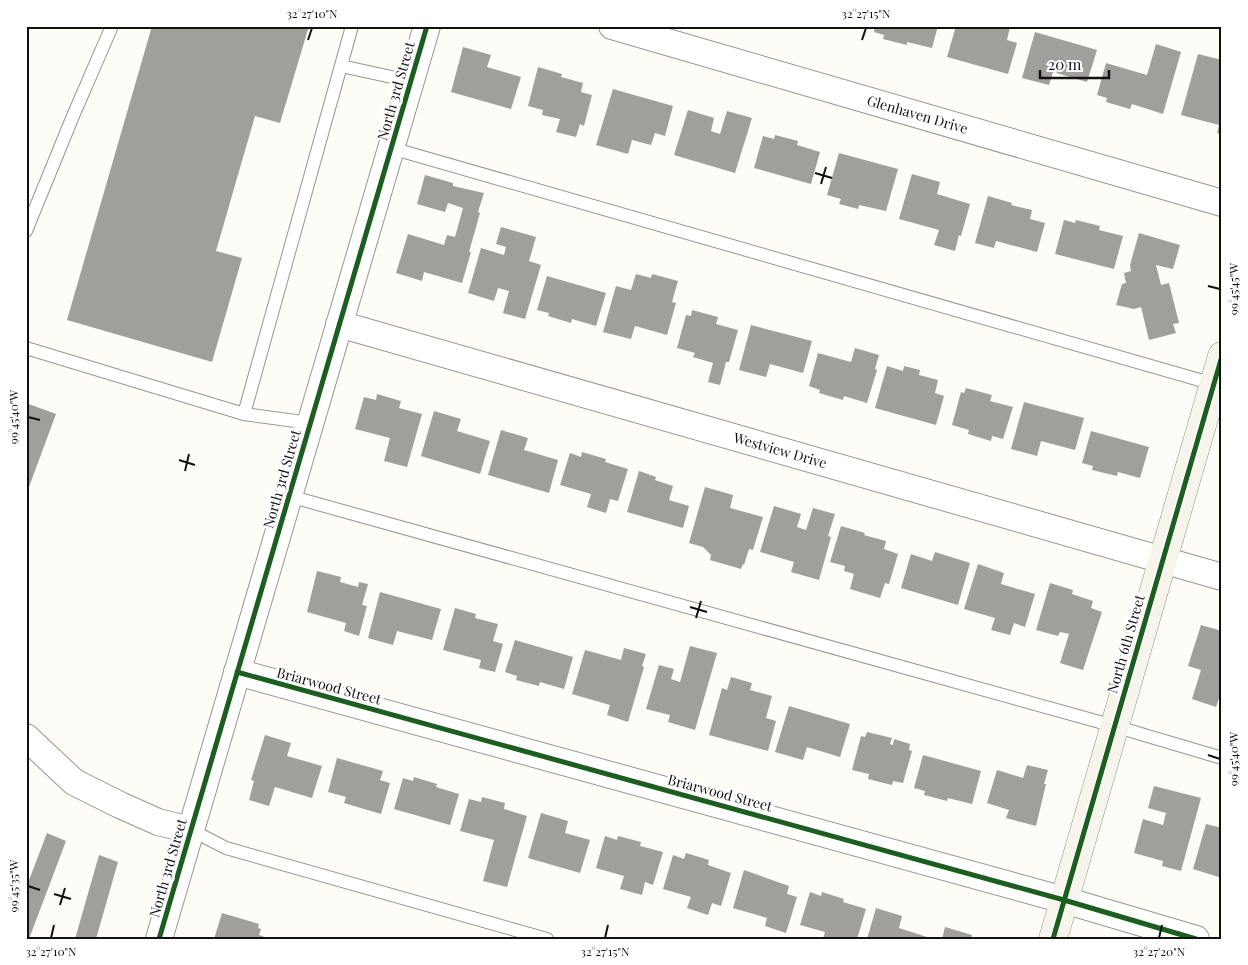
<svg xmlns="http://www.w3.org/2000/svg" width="1248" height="965" font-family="'Playfair Display',serif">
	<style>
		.building { fill: #a19f9c }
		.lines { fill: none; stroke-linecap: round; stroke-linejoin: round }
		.service-casing { stroke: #979795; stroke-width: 14 }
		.minor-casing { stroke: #979795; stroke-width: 28 }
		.secondary-casing { stroke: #8e8d8b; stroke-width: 29 }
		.service { stroke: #fffffe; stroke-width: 12 }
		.minor { stroke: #fffffe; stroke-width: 26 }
		.secondary { stroke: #f6f4eb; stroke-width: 28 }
		.cycleway-casing { stroke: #fff; stroke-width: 8 }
		.cycleway { stroke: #1b5e20; stroke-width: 5 }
		.ticks { fill: none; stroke: #111; stroke-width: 2 }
		.labels { text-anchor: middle; stroke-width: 5; stroke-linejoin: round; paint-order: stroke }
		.street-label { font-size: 14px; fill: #111; stroke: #fff }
		.neatline { fill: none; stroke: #111; stroke-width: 2 }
		.ticks-label { font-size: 12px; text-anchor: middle; fill: #111 }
	</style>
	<rect width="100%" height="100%" fill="#fdfcf7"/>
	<path class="building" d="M152 26H309L280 123 255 116 216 251 242 258 212 362 67 320Z
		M875 26H938L932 48 907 42V45L883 39 884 35 874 32Z
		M956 26 1010 27 1007 40 1017 43 1008 74 947 57Z
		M1035 32 1097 50 1087 82 1053 72 1049 85 1022 78Z
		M1156 44 1181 52 1163 114 1132 104 1130 109 1106 102 1107 98 1097 95 1106 63 1147 75Z
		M463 47 491 55 487 67 521 77 511 109 451 92Z
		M1198 54 1222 60V135L1217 133 1219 125 1181 115Z
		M538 67 562 74 561 77 583 83 581 92 592 95 584 126 580 124 576 137 556 132 560 119 542 115 543 110 528 106Z
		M613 89 673 106 665 136 655 133 651 145 632 140 628 154 596 145Z
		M688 110 714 118 711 131 720 134 727 111 752 118 735 173 674 155Z
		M775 135 798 141 797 145 820 152 811 184 754 168 763 136 774 139Z
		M839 153 898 169 886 211 859 205 858 209 839 204 841 199 827 195Z
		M912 174 940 182 937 194 970 204 961 236 959 235 955 251 934 245 939 230 899 219Z
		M425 175 453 183V186L484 193 478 212 480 213 469 252H471L462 283 424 272 422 281 396 273 408 234 444 245 447 235 455 237 463 208 448 203 445 212 417 204Z
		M988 196 1012 203 1011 205 1032 210 1030 219 1045 223 1037 252 996 241 994 248 975 243Z
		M1064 220 1075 223 1076 220 1100 226 1099 230 1123 236 1114 269 1055 254Z
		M501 227 536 237 529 261 541 265 525 319 503 313 509 291 498 288 494 301 468 293 481 248 504 255 506 247 496 244Z
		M1139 233 1180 245 1173 269 1156 265 1161 285 1169 283 1179 323 1173 324 1176 333 1149 340 1141 307 1134 309 1116 305 1122 284 1126 283 1124 273 1131 271 1130 265Z
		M636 274 651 278 652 274 678 281 672 302 676 303 667 335 635 326 631 339 603 332 616 286 631 290Z
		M547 276 606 293 596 326 572 319 571 323 548 316 549 313 537 310Z
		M692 310 718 317 716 324 738 330 729 362H726L720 385 708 382 713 363 693 357 695 353 677 348 686 315 691 316Z
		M751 325 812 341 803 373 770 364 766 377 739 370Z
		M855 348 879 355 875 369 877 370 867 403 844 396 843 400 819 393 820 390 809 386 818 353 851 362Z
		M887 366 903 371 904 366 920 370 919 375 938 380 935 393 944 396 936 425 875 408Z
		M966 388 992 395 990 401 1013 407 1003 439 992 436 991 441 968 434 969 430 952 425 961 392 964 393Z
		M377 394 401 401 399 408 422 414 407 467 384 461 390 438 355 429 364 397 376 400Z
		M1024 402 1084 418 1075 450 1041 441 1037 456 1011 449Z
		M26 403 56 414 26 495Z
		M434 411 461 419 457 431 490 441 480 474 421 456Z
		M501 430 528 438 524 450 558 460 549 493 488 475Z
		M1091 431 1149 447 1140 478 1118 472 1117 476 1092 470 1093 466 1082 463Z
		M582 452 606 459 605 462 628 469 618 501 610 499 606 513 587 507 591 494 560 485 570 453 581 457Z
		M639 471 656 477 655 480 673 486 669 500 689 506 683 528 627 512Z
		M705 487 733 495 730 508 763 517 753 550 749 549 744 565 743 564 741 569 710 560 711 555 703 547 689 543Z
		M774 506 801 514 797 527 806 530 813 508 835 514 828 536 831 537 819 580 791 572 794 562 760 552Z
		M841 526 865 533 864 535 886 541 884 549 898 554 889 584 885 583 880 598 850 589 854 574 844 571 845 566 830 562Z
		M935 552 970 563 958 605 901 588 911 554 932 561Z
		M978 564 1004 573 1001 584 1035 594 1025 627 1014 623 1010 635 991 630 995 618 964 609Z
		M317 571 341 577 340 582 358 587 359 582 368 584 362 605 367 606 359 636 344 631 346 623 307 612Z
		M1050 583 1073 590 1072 594 1093 601 1091 608 1102 612 1083 670 1060 663 1069 634 1060 632 1058 636 1036 630Z
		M380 592 441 609 432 640 397 631 393 645 368 638Z
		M455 608 476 614 475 618 498 624 493 641 503 644 495 672 479 668 481 660 443 650Z
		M1201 625 1222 631V690L1216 707 1192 699 1201 670 1188 666Z
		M515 640 573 657 564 689 540 682 539 686 516 680 517 676 505 672Z
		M690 646 717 653 695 730 668 722 670 715 646 709 659 665 674 669 671 679 680 682Z
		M624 648 646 654 642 666 644 667 628 722 607 715 610 705 572 694 585 650 621 660Z
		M731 677 752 683 750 690 772 696 766 718 776 721 768 751 709 735 722 688 727 690Z
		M789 706 850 724 840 757 807 747 803 760 775 752Z
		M867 732 892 738 890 744 893 745 894 739 910 744 909 750 912 751 903 783 893 781 892 785 868 779 869 774 852 770 861 736 865 737Z
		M265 735 291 743 287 756 322 766 312 798 275 787 269 806 249 800 254 781 251 780Z
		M923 755 981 771 972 804 948 798 947 801 924 795 925 791 914 788Z
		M337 758 383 771 380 780 390 783 381 814 344 803 346 797 328 792Z
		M1027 765 1048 770 1044 784H1046L1036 826 1006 818 1009 810 987 803 997 770 1023 778Z
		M414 777 437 784 436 787 459 794 450 825 394 809 403 778 413 781Z
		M1154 786 1201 798 1181 871 1162 866 1163 861 1134 853 1143 819 1163 825 1166 813 1148 808Z
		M482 797 505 803 504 809 527 816 507 887 483 881 494 840 460 831 469 799 481 802Z
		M541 813 568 821 565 833 590 840 580 873 528 858Z
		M1206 824 1222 828V878L1193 869Z
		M47 833 66 841 29 939H26V888Z
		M605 836 617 840 618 836 641 842 640 846 663 852 653 885 645 882 642 895 620 889 624 876 596 868Z
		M686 853 709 860 708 865 731 873 721 906 712 903 708 915 687 908 691 897 663 889 673 855 684 859Z
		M99 855 118 862 96 939H75Z
		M744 870 789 886 787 894 797 897 786 933 765 926 767 918 733 908Z
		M810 892 821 896 822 892 844 899 843 902 866 909 857 939H823L825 932 800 925Z
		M876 908 902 916 899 928 933 939H867Z
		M222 913 259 924 258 928 261 929 259 935 270 939H214Z
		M945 927 972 935 971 939H942Z"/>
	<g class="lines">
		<defs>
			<path id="service" d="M341 66 410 81
				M391 148 1217 385
				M26 231 73 116 112 26
				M26 348 244 414 352 26
				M244 414 310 423
				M289 496 1114 726 1222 758
				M191 830 226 848 547 939"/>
			<g id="minor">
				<path id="s1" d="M612 26 1222 203"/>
				<path id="s2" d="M339 324 1222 577"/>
				<path d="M237 672 1064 900 1196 939"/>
				<path d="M26 737 74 782 120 805 158 822 191 830"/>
				<path d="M159 939 427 26"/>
			</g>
			<path id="secondary" d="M1053 939 1222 356"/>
		</defs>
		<use href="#service" class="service-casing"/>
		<use href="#minor" class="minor-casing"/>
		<use href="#secondary" class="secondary-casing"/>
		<use href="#service" class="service"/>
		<use href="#minor" class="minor"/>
		<use href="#secondary" class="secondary"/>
		<defs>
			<path id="cycleway" d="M237 672 1064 900 1196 939
				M159 939 427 26
				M1053 939 1222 356"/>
		</defs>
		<use href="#cycleway" class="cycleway-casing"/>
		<use href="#cycleway" class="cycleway"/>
	</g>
	<path class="ticks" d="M308 40 312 28M862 40 866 28M815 173 832 178M821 184 826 167M1208 286 1220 289M28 417 40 420M179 460 195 465M185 471 189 454M690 607 707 612M696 618 701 601M1208 755 1220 759M28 886 40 890M54 894 71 899M60 905 65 888M51 938 54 925M605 938 608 925M1159 938 1162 925"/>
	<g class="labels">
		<g class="street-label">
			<text transform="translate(396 91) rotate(-74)" y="5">North 3rd Street</text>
			<text dy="5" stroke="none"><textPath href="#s1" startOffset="318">Glenhaven Drive</textPath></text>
			<text dy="5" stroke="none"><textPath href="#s2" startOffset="459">Westview Drive</textPath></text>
			<text transform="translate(282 479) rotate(-74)" y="5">North 3rd Street</text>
			<text transform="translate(1126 644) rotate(-74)" y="5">North 6th Street</text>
			<text transform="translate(329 686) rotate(15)" y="5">Briarwood Street</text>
			<text transform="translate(720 793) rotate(15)" y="5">Briarwood Street</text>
			<text transform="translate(168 868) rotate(-74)" y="5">North 3rd Street</text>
		</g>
	</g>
	<rect width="1248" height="965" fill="none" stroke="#ffffff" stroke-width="55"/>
	<path d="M1040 70v8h69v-8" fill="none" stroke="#111111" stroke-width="2.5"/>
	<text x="1048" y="70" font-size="15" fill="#111111" stroke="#ffffff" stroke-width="4" paint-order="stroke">20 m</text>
	<rect x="28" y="28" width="1192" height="910" class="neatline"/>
	<g class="ticks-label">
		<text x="312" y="18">32°27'10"N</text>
		<text x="866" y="18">32°27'15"N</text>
		<text transform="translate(1234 289) rotate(-90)" y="4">99°45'45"W</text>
		<text transform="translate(14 417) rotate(-90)" y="4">99°45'40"W</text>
		<text transform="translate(1234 759) rotate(-90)" y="4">99°45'40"W</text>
		<text transform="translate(14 886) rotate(-90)" y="4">99°45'35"W</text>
		<text x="51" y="956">32°27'10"N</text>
		<text x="605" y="956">32°27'15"N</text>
		<text x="1159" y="956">32°27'20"N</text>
	</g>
</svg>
